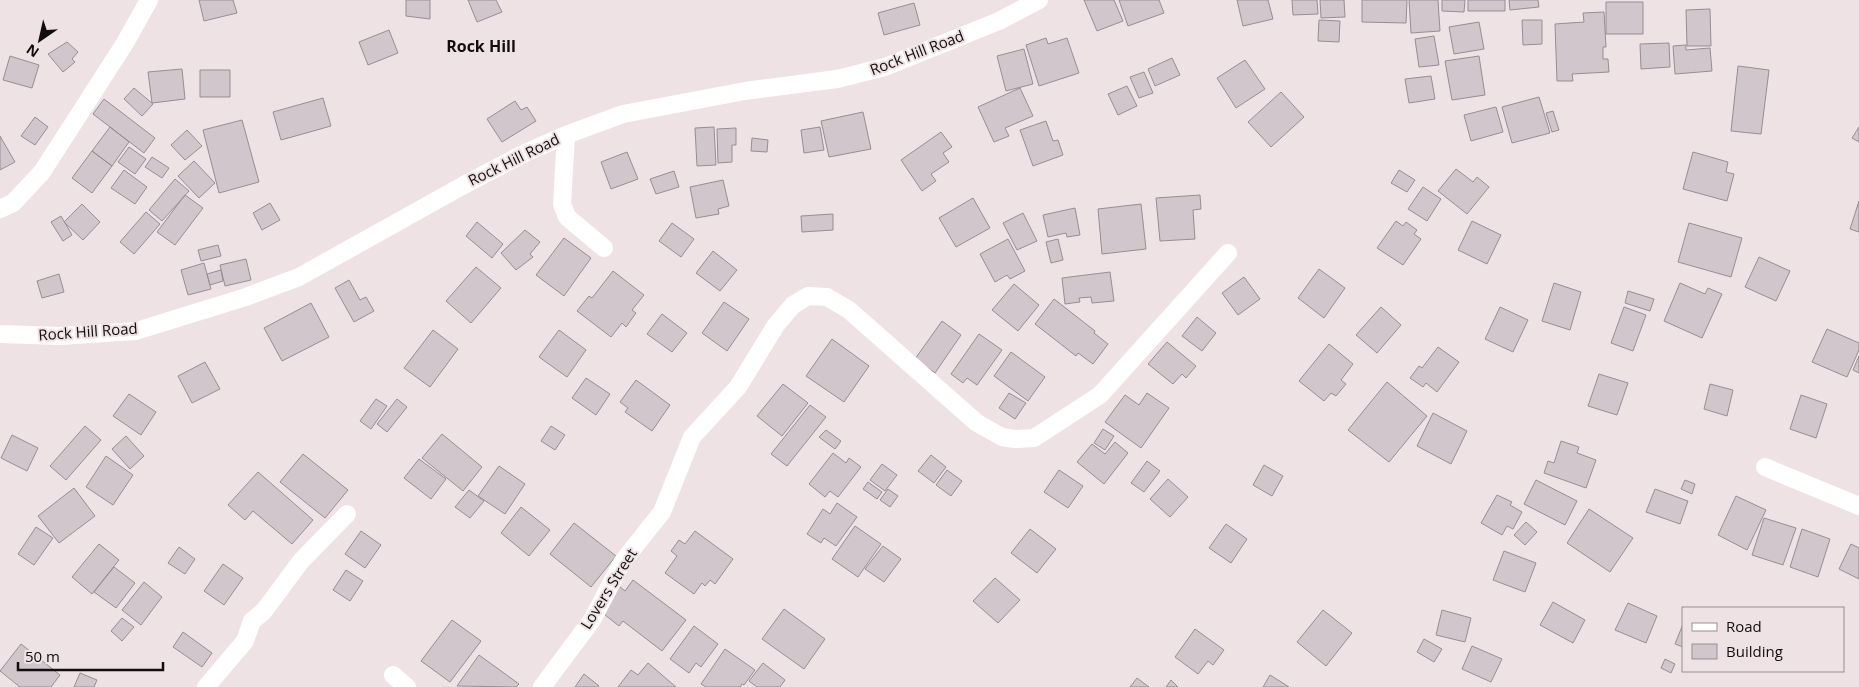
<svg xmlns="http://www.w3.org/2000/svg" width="1859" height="687" font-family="'Open Sans',sans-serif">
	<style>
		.building { fill: #d1c6cc; stroke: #978d93 }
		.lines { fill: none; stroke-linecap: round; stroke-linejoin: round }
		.street { stroke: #fff; stroke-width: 18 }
		.labels { text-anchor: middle; stroke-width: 4; stroke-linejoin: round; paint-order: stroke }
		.street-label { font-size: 15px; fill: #120e0e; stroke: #efe2e5 }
		.neighbourhood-label { font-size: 16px; font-weight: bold; fill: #120e0e; stroke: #efe2e5 }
	</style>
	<rect width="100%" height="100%" fill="#efe2e5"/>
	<path class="building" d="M199 0H233L237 13 204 21Z
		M406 0H430V19L406 16Z
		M468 0H496L502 12 477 22Z
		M1084 0H1114L1123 21 1097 31Z
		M1119 0H1159L1164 13 1128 26Z
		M1237 0H1268L1273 19 1243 26Z
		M1292 0H1317L1318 14 1293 15Z
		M1320 0H1344L1345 17 1321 18Z
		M1362 0H1407L1406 23 1362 22Z
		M1409 0H1438L1440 31 1411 33Z
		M1442 0H1465L1464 12 1442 11Z
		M1468 0H1505V11H1468Z
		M1509 0H1538L1539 7 1510 10Z
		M1606 2H1643V34H1606Z
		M914 3 920 25 884 35 878 13Z
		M1710 9 1711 46H1687L1686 10Z
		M1604 12 1606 47H1603V59H1608L1609 72 1572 74 1573 81H1557L1555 24 1584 22 1583 13Z
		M1319 20 1340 21 1339 42 1318 41Z
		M1522 20H1542V44L1523 45Z
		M1479 22 1484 49 1454 54 1449 27Z
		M389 30 398 53 368 65 359 42Z
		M1434 36 1439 65 1419 67 1415 39Z
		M1046 38 1048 44 1067 38 1079 73 1039 86 1026 45Z
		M67 42 78 52 72 59 75 62 63 72 48 54Z
		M1669 43 1670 67 1641 69 1640 44Z
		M1686 45V50L1710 48 1712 71 1675 74 1673 46Z
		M1024 49 1033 84 1006 91 997 56Z
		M10 56 39 65 32 88 3 80Z
		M1479 56 1485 95 1452 100 1445 61Z
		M1172 58 1180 75 1155 86 1148 69Z
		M1245 60 1265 89 1236 108 1217 78Z
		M1738 66 1769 70 1761 134 1731 131Z
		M182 69 185 99 152 103 148 72Z
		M200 70H230V97H200Z
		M1144 72 1153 93 1139 98 1130 77Z
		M1431 76 1435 99 1409 103 1405 79Z
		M1127 86 1137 106 1118 115 1108 94Z
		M134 88 153 104 142 116 124 99Z
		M1020 88 1033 116 1005 128 1009 136 994 142 978 107Z
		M1281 92 1304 117 1271 147 1248 122Z
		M1539 97 1550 133 1512 143 1502 107Z
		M323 98 331 126 281 140 273 112Z
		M104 99 155 138 144 153 93 114Z
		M515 101 521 110 527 107 536 121 502 142 487 119Z
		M1496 107 1503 132 1471 141 1464 115Z
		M1553 111 1559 130 1552 132 1546 113Z
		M863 112 871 149 829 157 821 121Z
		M35 117 48 127 35 145 21 136Z
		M242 120 259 182 219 193 203 130Z
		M1046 121 1053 141 1058 140 1063 155 1033 166 1020 130Z
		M110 127 129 142 112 166 92 151Z
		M714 127 716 165 697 166 695 128Z
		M820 127 824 150 804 153 801 130Z
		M1859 127V142L1852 138Z
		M736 128V145H732V162L718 163 717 129Z
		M187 130 202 146 185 160 171 145Z
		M941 132 952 147 943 153 949 162 931 174 936 181 922 191 901 160Z
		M0 136 15 162 0 170Z
		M752 138 768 140 767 152 751 151Z
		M129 147 146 159 135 174 118 162Z
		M92 151 112 166 92 193 72 178Z
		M627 152 638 179 611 189 601 162Z
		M1693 152 1728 162 1726 172 1734 174 1727 201 1683 189Z
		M152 157 169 168 162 178 145 167Z
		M194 161 215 183 199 198 178 176Z
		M1456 169 1473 182 1477 177 1489 187 1467 214 1438 191Z
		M124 170 147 187 135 204 111 188Z
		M1399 170 1415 180 1407 192 1391 183Z
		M674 171 679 187 656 194 650 179Z
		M175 179 189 191 162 221 149 210Z
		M723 180 729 206 718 209 719 214 696 218 690 187Z
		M1423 187 1441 199 1427 221 1408 209Z
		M185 195 203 208 175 245 157 232Z
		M1200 195 1201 209 1193 210 1195 239 1160 241 1156 198Z
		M973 198 990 228 956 247 939 218Z
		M1859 201V232L1850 229Z
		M270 203 280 220 262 230 253 213Z
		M82 204 100 222 83 240 64 222Z
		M1141 204 1146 249 1102 254 1098 209Z
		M1075 208 1080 235 1067 237 1066 233 1048 237 1043 215Z
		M146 212 160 224 134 254 120 242Z
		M1023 213 1037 241 1017 250 1003 223Z
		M833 214V230L802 232 801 216Z
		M61 216 72 235 63 241 51 222Z
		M1396 221 1403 226 1406 222 1417 230 1414 234 1421 239 1403 265 1377 248Z
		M1472 221 1501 235 1487 264 1458 250Z
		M477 222 503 244 492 258 466 236Z
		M672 223 694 239 681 257 659 241Z
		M1689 223 1742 238 1731 277 1678 262Z
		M525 230 540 242 530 254 533 257 516 270 501 253Z
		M564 238 591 258 564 296 536 275Z
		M1008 239 1025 271 1010 279 1007 275 995 282 980 254Z
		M1058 239 1063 260 1051 263 1046 242Z
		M218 245 221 256 201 261 198 250Z
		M713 251 737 270 720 291 696 273Z
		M1759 257 1790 271 1776 301 1745 287Z
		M246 259 251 280 225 286 220 265Z
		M204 263 211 289 188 295 181 270Z
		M476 267 501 288 471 323 446 301Z
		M1319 269 1345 288 1324 318 1298 298Z
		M221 270 223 281 210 285 207 274Z
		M613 271 644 295 632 310 636 313 626 327 622 323 611 337 577 311 589 296 592 298Z
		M1110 272 1114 301 1092 303 1091 297 1079 298 1080 302 1065 304 1062 278Z
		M59 274 64 292 42 298 37 281Z
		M1244 277 1260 299 1238 315 1222 293Z
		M349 280 360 300 366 297 374 311 354 322 335 288Z
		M1554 283 1581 292 1570 330 1542 321Z
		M1680 283 1705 294 1708 288 1722 294 1702 338 1664 321Z
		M1014 284 1039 305 1018 331 992 310Z
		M1628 291 1654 299 1650 311 1625 303Z
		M1054 299 1095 331 1094 333 1108 344 1093 364 1078 353 1076 356 1035 324Z
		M724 302 749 319 727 351 702 333Z
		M311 303 329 337 282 361 264 328Z
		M1381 307 1401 325 1377 353 1356 335Z
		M1500 307 1528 320 1513 352 1485 339Z
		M1624 307 1646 315 1633 351 1611 343Z
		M662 314 687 333 672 352 647 334Z
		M1197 317 1216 333 1202 351 1182 336Z
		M942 321 961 335 935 373 915 359Z
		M1827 329 1859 343V350L1847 377 1812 362Z
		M433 330 458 349 430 387 404 368Z
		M559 330 586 350 567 377 539 357Z
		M979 334 1002 350 977 385 967 378 963 383 951 374Z
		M832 339 869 366 844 402 806 376Z
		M1167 342 1196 366 1186 378 1182 374 1173 384 1148 364Z
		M1329 344 1353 364 1341 380 1346 384 1336 396 1331 393 1324 401 1299 381Z
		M1438 347 1459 362 1437 392 1426 383 1423 387 1410 378 1419 366 1422 368Z
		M1011 352 1045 377 1028 401 994 376Z
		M1859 356V373L1853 370Z
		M205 362 220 389 192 403 178 376Z
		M1599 374 1628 383 1617 415 1588 406Z
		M586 378 610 394 596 415 572 398Z
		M636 380 670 405 652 431 625 412 628 408 620 402Z
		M1387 382 1427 416 1389 462 1348 430Z
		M783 384 808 403 782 436 757 416Z
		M1710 384 1733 390 1727 416 1704 409Z
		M1009 393 1026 403 1015 419 999 408Z
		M1147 393 1169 408 1141 448 1105 422 1125 395 1139 405Z
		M129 394 156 412 141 435 113 416Z
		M1801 395 1827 404 1816 438 1790 429Z
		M376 399 387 406 371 429 360 421Z
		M397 399 407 407 387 432 377 424Z
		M810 405 826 417 787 466 771 454Z
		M1433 413 1467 431 1451 464 1417 446Z
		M85 426 101 440 66 480 50 466Z
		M551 426 565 435 555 450 541 441Z
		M1103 429 1114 436 1105 450 1094 443Z
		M826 430 841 441 835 449 819 437Z
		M442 434 482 467 463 491 422 458Z
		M12 435 38 448 27 471 1 458Z
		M126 436 144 456 130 469 112 449Z
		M1561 441 1579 447 1577 453 1596 460 1586 488 1544 473 1548 461 1554 463Z
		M1115 442 1128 453 1104 484 1077 462 1092 444 1105 454Z
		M833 453 846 463 849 458 861 467 838 497 830 491 825 497 809 484Z
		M303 454 348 490 325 518 280 482Z
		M931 455 946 467 934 483 918 471Z
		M106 456 133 475 113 505 86 487Z
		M419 459 446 479 431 499 404 478Z
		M1147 461 1160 471 1144 492 1131 483Z
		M882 464 897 475 885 491 870 480Z
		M1264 465 1283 476 1272 496 1253 485Z
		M499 466 525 484 505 514 478 496Z
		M947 470 962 481 951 496 936 485Z
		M1059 470 1083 486 1068 508 1044 492Z
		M258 472 313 520 292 544 253 511 245 520 228 505Z
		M1168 479 1188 497 1170 517 1150 499Z
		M1536 480 1577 501 1565 525 1524 504Z
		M1685 480 1695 484 1692 494 1681 489Z
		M868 482 882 492 877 499 863 489Z
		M74 488 95 516 59 543 38 516Z
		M888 489 898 496 890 507 880 500Z
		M1655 489 1688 501 1680 524 1646 512Z
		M469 490 484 501 470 518 455 507Z
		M1497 495 1512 502 1510 505 1522 512 1513 529 1507 526 1502 535 1481 523Z
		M1736 496 1766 510 1747 550 1718 535Z
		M837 503 857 517 836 546 824 538 821 543 807 534 823 509 830 514Z
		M521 507 550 530 529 556 501 533Z
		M1589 509 1633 538 1610 572 1567 543Z
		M1764 518 1796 528 1783 565 1752 555Z
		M1526 522 1537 532 1525 545 1514 535Z
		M574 523 616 556 591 587 550 554Z
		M1226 524 1247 539 1231 563 1209 548Z
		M855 526 881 544 858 577 832 559Z
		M36 527 53 538 34 565 18 554Z
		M1030 529 1056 549 1037 573 1011 553Z
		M1802 529 1830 539 1818 577 1790 567Z
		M361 531 381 545 365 568 345 554Z
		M695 531 733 559 715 584 710 580 705 586 702 583 694 594 665 573 677 556 671 551 679 540 685 544Z
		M99 544 119 560 92 594 72 577Z
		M1851 544 1859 548V579L1839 569Z
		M883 546 901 559 884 582 865 569Z
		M179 547 195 559 185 574 168 563Z
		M1504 551 1536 563 1525 592 1493 580Z
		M223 564 243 578 224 605 204 591Z
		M114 567 135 583 116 608 94 592Z
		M346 570 363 581 350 601 333 590Z
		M995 578 1020 600 998 623 973 601Z
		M633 580 686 620 662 651 623 621 619 626 600 611 619 586 625 591Z
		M144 582 162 597 141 625 122 610Z
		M1553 602 1585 620 1573 643 1540 625Z
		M1628 603 1657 616 1646 643 1615 630Z
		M784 609 825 639 804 669 762 639Z
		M1323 610 1352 633 1326 666 1297 642Z
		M1442 610 1471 618 1465 642 1436 635Z
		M122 618 134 627 122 641 111 631Z
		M452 620 481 641 450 682 421 661Z
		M1683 624V647L1675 644Z
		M694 626 718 644 701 667 696 663 689 673 670 659Z
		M1195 629 1224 650 1213 665 1208 661 1198 674 1175 657Z
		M183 632 212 653 202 667 173 647Z
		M1424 639 1442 649 1434 662 1417 652Z
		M21 644 60 675 51 687H20L0 671Z
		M1472 646 1502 659 1491 682 1462 669Z
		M725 649 755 670 744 685 742 684 740 687H706L701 684Z
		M479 655 519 684 516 687 457 686Z
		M1665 659 1675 664 1671 673 1661 668Z
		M648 663 676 687H618L631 670 638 675Z
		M763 663 785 680 780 687H757L749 681Z
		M80 673 97 680 94 687H74Z
		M584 674 599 686 598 687H575Z
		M1270 675 1289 687H1263Z
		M1137 678 1149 687H1130Z
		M1171 680 1178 687H1166Z"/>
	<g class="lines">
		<path class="street" d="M566 135 562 204 567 217 604 248
			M0 209 13 203 42 172 125 43 149 0
			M0 334 60 336 136 331 246 297 299 277 464 185 525 153 566 135 623 114 745 91 837 79 885 67 999 21 1039 0
			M1765 467 1859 506
			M393 675 407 687
			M206 687 245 641 252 621 264 611 301 561 347 514
			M542 687 592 620 623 561 662 512 692 437 738 387 776 325 793 305 808 296 827 297 849 310 977 423 1002 437 1015 439 1034 438 1100 395 1228 253"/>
	</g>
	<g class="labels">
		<g class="street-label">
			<text transform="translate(917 53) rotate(-21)" y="5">Rock Hill Road</text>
			<text transform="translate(514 160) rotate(-26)" y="5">Rock Hill Road</text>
			<text transform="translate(88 332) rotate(-4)" y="5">Rock Hill Road</text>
			<text transform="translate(609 589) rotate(-58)" y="5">Lovers Street</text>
		</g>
		<g class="neighbourhood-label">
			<text x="481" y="52">Rock Hill</text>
		</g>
	</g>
	<rect x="1682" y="607" width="162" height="65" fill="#efe2e5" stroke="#978d8f"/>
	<rect x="1692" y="623" width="25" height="8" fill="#ffffff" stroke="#978d8f"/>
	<text x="1726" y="632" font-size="15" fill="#120e0e">Road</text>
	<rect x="1692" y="644" width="25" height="15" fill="#d1c6cc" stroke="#978d8f"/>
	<text x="1726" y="657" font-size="15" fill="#120e0e">Building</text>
	<g transform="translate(40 40) rotate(214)" stroke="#efe2e5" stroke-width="4" paint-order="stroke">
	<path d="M0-4L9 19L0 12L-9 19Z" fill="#120e0e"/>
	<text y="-8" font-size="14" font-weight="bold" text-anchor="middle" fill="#120e0e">N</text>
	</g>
	<path d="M18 662v8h145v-8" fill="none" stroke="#120e0e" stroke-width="2.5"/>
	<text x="25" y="662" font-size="15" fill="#120e0e" stroke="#efe2e5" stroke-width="4" paint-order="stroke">50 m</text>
</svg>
